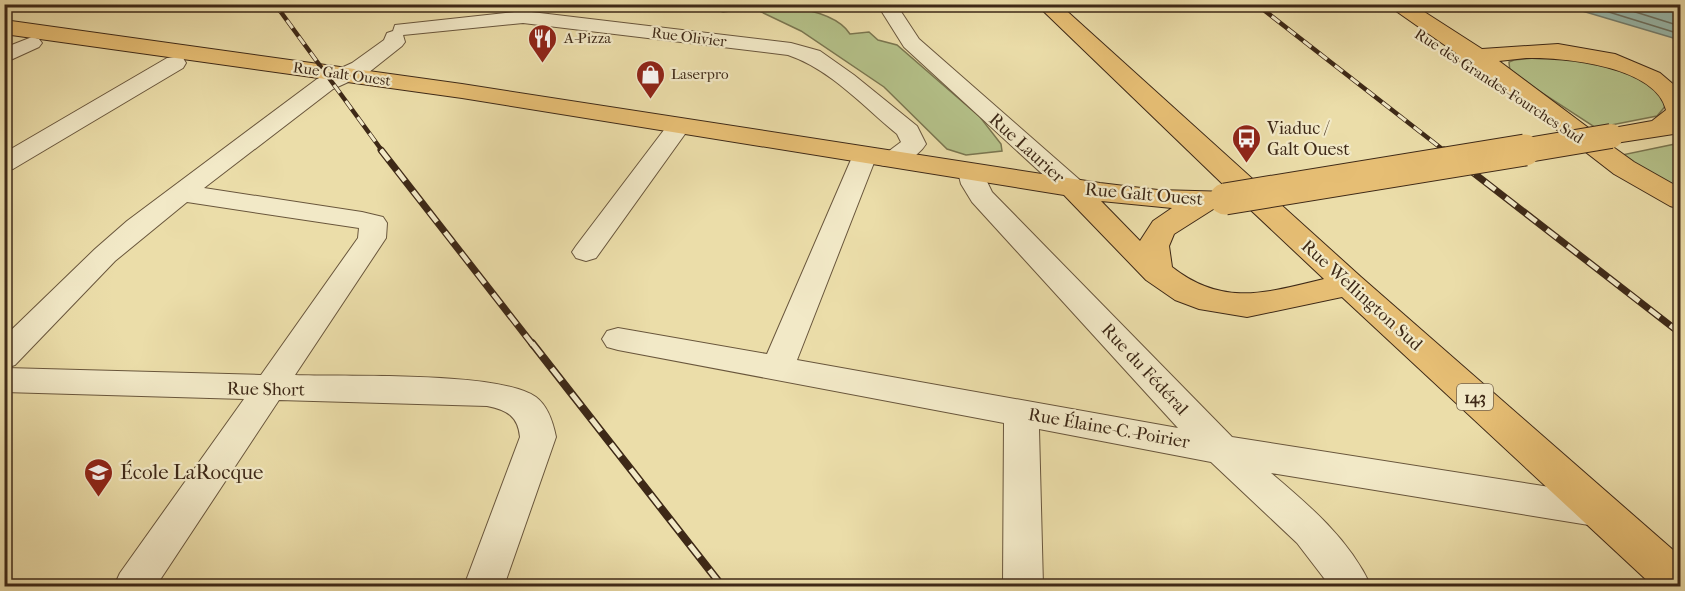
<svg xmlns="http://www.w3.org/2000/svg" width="1685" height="591" font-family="'IM FELL French Canon',serif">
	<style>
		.green { fill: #b5c28a; stroke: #7a7650; stroke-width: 1.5 }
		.water { fill: #99bbaf; stroke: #758172; stroke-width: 1.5 }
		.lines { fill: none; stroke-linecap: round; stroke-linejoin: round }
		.shore { stroke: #6c7263; stroke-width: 1.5 }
		.minor-casing { stroke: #69563c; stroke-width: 2 }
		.major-casing { stroke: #3e2917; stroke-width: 2 }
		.minor { fill: #f2e9c7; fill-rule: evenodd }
		.major { fill: #e6be74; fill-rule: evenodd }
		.rail-far2-casing { stroke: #3e2917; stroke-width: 4.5 }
		.rail-far1-casing { stroke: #3e2917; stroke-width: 7 }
		.rail-casing { stroke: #3e2917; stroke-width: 8 }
		.rail-far2 { stroke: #f2e9c7; stroke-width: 3; stroke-dasharray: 10; stroke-linecap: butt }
		.rail-far1 { stroke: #f2e9c7; stroke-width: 4.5; stroke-dasharray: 13; stroke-linecap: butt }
		.rail { stroke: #f2e9c7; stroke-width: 5; stroke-dasharray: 16; stroke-linecap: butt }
		.major-bridge-far1-casing { stroke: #3e2917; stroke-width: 26; stroke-linecap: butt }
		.major-bridge-casing { stroke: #3e2917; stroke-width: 33; stroke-linecap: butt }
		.major-bridge-far1 { stroke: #e6be74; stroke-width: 24 }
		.major-bridge { stroke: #e6be74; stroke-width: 31 }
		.labels { text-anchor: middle; stroke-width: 4.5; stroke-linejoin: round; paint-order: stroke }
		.far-street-label { font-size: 15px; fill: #3e2917; stroke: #f2e9c7 }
		.far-poi-label { font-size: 15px; fill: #3e2917; stroke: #f2e9c7; text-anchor: start }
		.shield { fill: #f2e9c7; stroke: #74634c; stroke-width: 1.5 }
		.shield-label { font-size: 16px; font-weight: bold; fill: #3e2917 }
		.poi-label { font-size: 18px; fill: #3e2917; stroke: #f2e9c7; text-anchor: start }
		.street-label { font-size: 18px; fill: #3e2917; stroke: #f2e9c7 }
		.near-poi-label { font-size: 21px; fill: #3e2917; stroke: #f2e9c7; text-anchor: start }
	</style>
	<rect width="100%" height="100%" fill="#ebdda9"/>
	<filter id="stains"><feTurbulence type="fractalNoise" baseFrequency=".00333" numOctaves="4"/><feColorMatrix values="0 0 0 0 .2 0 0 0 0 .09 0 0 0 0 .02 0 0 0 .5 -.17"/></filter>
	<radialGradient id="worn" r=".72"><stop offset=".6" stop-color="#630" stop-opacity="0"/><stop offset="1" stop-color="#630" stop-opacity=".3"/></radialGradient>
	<path class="green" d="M702 5C743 4 828 0 850 34L869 32 878 40 897 45 980 117 1001 144 1002 151 966 155 947 149 884 87 801 31 753 8 723 12Z
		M1564 55 1643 77 1668 103 1657 116 1596 128 1510 72 1509 62 1514 60Z
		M1680 143V193L1652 179 1617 156Z"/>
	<path class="water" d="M1562 5H1680V40Z"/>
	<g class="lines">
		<path class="shore" d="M1583 4 1680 34
			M1610 4 1680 26"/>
		<defs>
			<path id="minor" d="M877 4H896L919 39 1081 181 1085 187 1081 193 1072 195 1063 193 904 47Z
				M523 11 791 43 820 51 854 75 917 126 926 144C917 158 897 169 881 165L877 160 901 142 897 134C864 107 830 69 788 55L523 23 403 35 405 42 402 46 368 73 333 89 204 188 362 212 383 217 387 223 386 238 295 375C346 377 500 371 536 397 548 406 553 422 556 437L504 586H464L520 437C518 416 507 410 487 406L279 400 156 586H114L120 573 244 399 4 392V337L95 249 127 221 317 79 352 63 384 40 387 33 393 31 395 25ZM187 202 359 228 358 238 261 375 6 368 15 365 115 261Z
				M32 37 39 39 42 43 39 47 4 63V48Z
				M175 57 183 58 186 63 183 68 13 169 4 171V153L167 58Z
				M678 120 686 122 690 127 596 258 586 261 576 258 572 252 576 246 670 122Z
				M865 148 874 150 877 155 797 360 1178 428 972 202 961 184 958 172 962 167 971 164 980 167 992 192 1232 437 1601 495 1614 500 1620 511 1614 522 1601 527 1271 473C1310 506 1349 539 1371 586H1330L1297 543 1211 462 1039 429 1043 586H1003L1004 423 618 350 607 347 602 339 607 331 618 328 767 354 853 155 856 150Z"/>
			<path id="major" d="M1036 4H1059L1361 277 1680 556V586H1653L1342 297 1247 317 1199 309 1175 300 1146 280 1064 195 462 98 4 34V20L462 84 1100 183 1158 190 1231 192ZM1239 199 1324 279C1266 293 1223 307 1172 267L1169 246 1174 234 1215 208 1235 205ZM1101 201 1172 208 1153 221 1140 241Z
				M1386 4H1412L1482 49 1558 44 1615 54 1660 73 1680 90V133L1609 144 1634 162 1680 188V209L1670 206 1614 174 1471 63 1458 61 1454 56 1456 53ZM1526 58C1563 57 1656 66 1666 110L1652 121 1602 130 1598 135 1499 61Z"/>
		</defs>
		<use href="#minor" class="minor-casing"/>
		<use href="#major" class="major-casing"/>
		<use href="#minor" class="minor"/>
		<use href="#major" class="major"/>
		<defs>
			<path id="rail-far2" d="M275 4 383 152
				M1256 4 1446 152"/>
			<path id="rail-far1" d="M381 150 533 345
				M1444 150 1680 333"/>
			<path id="rail" d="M532 343 722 586"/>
		</defs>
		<use href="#rail-far2" class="rail-far2-casing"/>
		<use href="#rail-far1" class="rail-far1-casing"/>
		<use href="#rail" class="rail-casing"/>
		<use href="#rail-far2" class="rail-far2"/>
		<use href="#rail-far1" class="rail-far1"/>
		<use href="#rail" class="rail"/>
		<defs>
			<path id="major-bridge-far1" d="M1516 152 1611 136"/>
			<path id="major-bridge" d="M1225 199 1525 150"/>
		</defs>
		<use href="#major-bridge-far1" class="major-bridge-far1-casing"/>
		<use href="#major-bridge" class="major-bridge-casing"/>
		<use href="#major-bridge-far1" class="major-bridge-far1"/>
		<use href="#major-bridge" class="major-bridge"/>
	</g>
	<defs>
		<symbol id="restaurant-pin" viewBox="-11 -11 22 30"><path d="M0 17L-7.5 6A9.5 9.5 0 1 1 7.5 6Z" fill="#8f2418" stroke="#f2e9c7"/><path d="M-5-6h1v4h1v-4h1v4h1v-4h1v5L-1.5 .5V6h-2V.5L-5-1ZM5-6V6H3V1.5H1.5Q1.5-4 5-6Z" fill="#fff"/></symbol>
		<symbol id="shop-pin" viewBox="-11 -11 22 30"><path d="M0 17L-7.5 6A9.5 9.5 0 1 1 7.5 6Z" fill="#8f2418" stroke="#f2e9c7"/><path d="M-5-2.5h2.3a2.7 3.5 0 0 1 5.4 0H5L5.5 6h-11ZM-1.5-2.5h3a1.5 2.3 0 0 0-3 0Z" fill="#fff"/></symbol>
		<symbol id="bus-pin" viewBox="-11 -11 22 30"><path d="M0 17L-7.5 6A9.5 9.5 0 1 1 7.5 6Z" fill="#8f2418" stroke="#f2e9c7"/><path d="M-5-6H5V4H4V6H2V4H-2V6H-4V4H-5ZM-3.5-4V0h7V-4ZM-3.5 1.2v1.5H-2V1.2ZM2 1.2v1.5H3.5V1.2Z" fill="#fff"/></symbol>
		<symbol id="school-pin" viewBox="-11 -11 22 30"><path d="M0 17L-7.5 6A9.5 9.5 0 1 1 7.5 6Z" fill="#8f2418" stroke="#f2e9c7"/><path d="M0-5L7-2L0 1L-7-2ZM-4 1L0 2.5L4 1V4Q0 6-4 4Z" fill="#fff"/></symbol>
	</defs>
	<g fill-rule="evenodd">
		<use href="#restaurant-pin" x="526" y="22" width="33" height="45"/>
		<use href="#shop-pin" x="634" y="58" width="33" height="45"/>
		<use href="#bus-pin" x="1230" y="122" width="33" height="45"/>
		<use href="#school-pin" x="82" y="456" width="33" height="45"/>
	</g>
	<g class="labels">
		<g class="far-street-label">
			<text transform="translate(689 37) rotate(7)" y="5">Rue Olivier</text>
			<text transform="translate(342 74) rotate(8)" y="5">Rue Galt Ouest</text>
			<text transform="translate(1499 86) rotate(33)" y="5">Rue des Grandes-Fourches Sud</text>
		</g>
		<g class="far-poi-label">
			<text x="564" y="43">A-Pizza</text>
			<text x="671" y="79">Laserpro</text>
		</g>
		<rect class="shield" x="1457" y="384" width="36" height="26" rx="4.5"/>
		<g class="shield-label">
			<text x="1475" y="403">143</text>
		</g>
		<g class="poi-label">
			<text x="1267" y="134">Viaduc /<tspan x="1267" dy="21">Galt Ouest</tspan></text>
		</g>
		<g class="street-label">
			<text transform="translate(1027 148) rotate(42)" y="6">Rue Laurier</text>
			<text transform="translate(1144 194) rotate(5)" y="6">Rue Galt Ouest</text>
			<text transform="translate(1362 295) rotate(42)" y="6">Rue Wellington Sud</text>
			<text transform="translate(1145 369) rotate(47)" y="6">Rue du Fédéral</text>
			<text transform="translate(266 389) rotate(1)" y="6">Rue Short</text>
			<text transform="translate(1109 428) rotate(10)" y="6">Rue Élaine-C.-Poirier</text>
		</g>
		<g class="near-poi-label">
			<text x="120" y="479">École LaRocque</text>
		</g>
	</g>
	<rect width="1685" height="591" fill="none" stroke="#ebdda9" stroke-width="24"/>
	<rect x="6" y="6" width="1673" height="579" fill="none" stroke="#3e2917" stroke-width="3"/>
	<rect x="12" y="12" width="1661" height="567" fill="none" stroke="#3e2917" stroke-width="1.5"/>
	<rect width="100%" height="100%" filter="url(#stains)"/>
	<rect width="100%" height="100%" fill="url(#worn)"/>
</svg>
